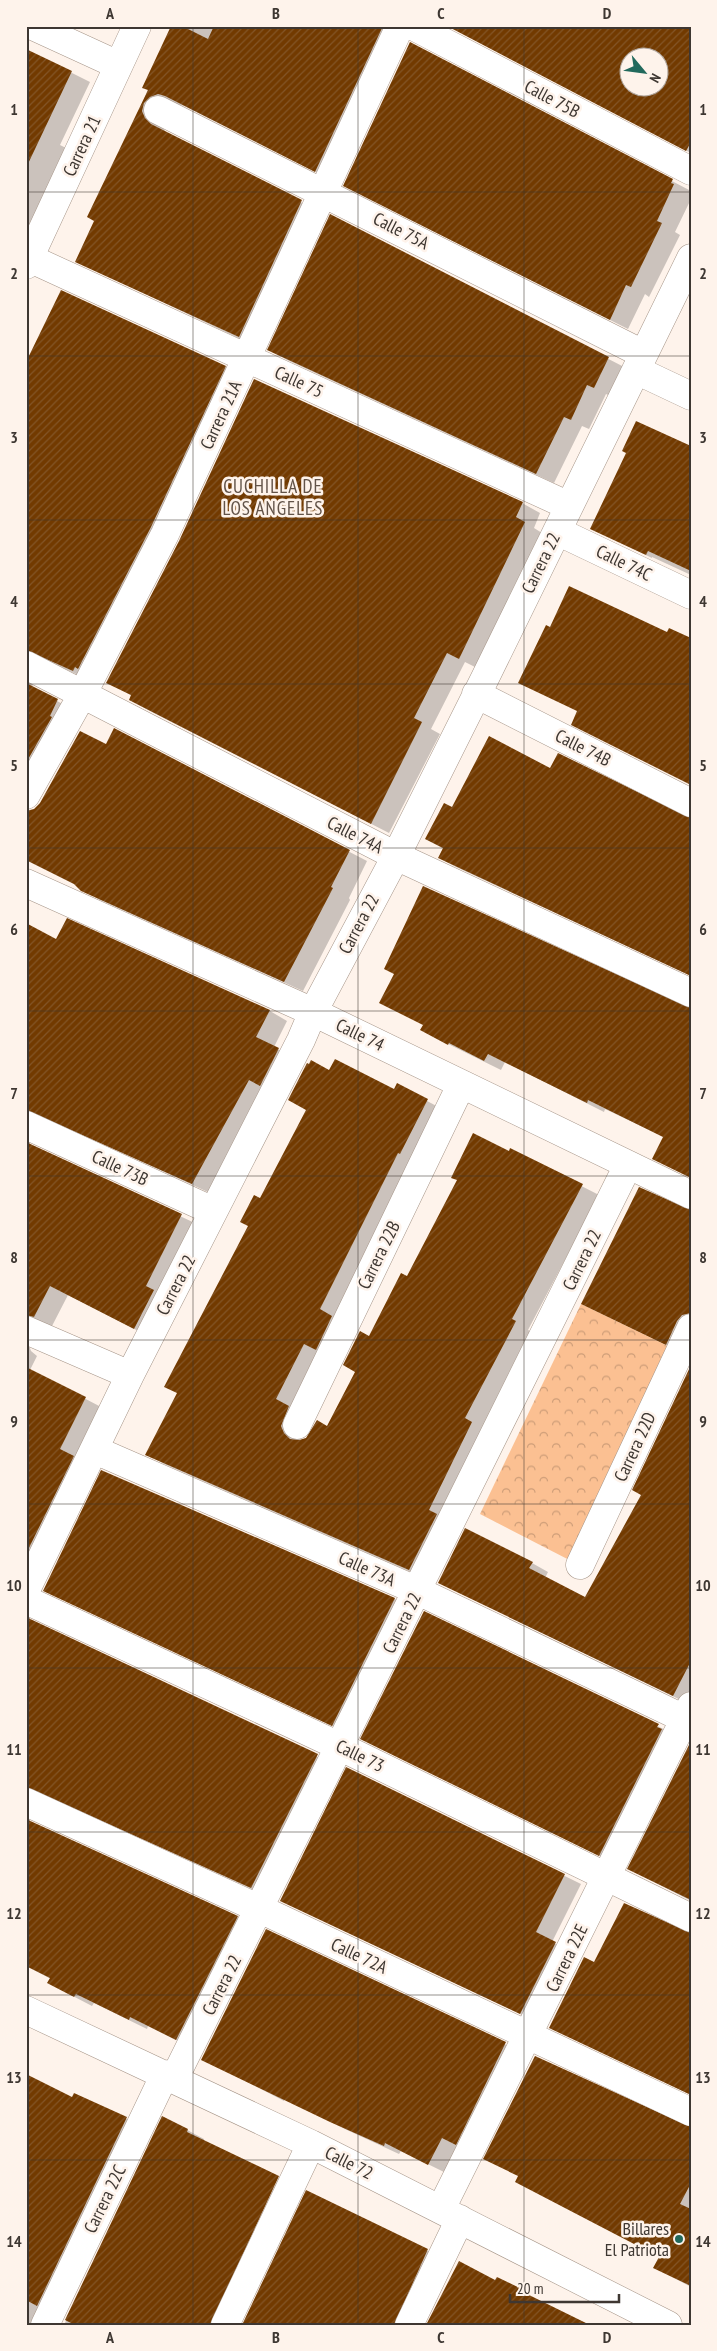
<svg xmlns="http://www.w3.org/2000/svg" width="717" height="2351" font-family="'PT Sans Narrow',sans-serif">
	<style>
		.park { fill: url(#park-crowns) }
		.shadow { fill: #0003; fill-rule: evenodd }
		.building { fill: url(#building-hatch); fill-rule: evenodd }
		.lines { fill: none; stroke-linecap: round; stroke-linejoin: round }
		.street-casing { stroke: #a69588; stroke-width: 29 }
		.street { stroke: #fff; stroke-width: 28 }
		.grid { fill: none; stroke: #3e3732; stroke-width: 1; stroke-opacity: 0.55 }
		.poi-dot { fill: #22695c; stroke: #fef3eb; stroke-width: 2 }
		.labels { text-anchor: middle; stroke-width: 5; stroke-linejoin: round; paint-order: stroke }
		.street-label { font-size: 18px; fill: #3e3732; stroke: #fef3eb }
		.poi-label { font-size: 18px; fill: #3e3732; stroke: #fef3eb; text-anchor: end }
		.neighbourhood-label { font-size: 19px; letter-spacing: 1px; fill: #625348; stroke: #fef3eb }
		.neatline { fill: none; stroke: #3e3732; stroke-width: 2 }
		.grid-label { font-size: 16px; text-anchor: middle; font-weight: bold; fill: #3e3732 }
	</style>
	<defs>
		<pattern id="park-crowns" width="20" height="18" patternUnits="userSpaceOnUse" patternTransform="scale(1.25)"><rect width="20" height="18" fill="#fbc092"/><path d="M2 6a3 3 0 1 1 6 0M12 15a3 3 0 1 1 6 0" fill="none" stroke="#cd9d78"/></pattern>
		<pattern id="building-hatch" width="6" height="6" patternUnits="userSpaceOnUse" patternTransform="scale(1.25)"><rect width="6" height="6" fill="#723a00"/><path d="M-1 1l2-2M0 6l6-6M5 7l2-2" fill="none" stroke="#835527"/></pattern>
	</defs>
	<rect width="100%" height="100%" fill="#fef3eb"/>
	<path class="park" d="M581 1304 678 1351 579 1565 480 1514Z"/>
	<path class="shadow" d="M173 26H407L334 181 184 106 177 104 160 122 166 133 320 212 257 347 76 261 96 221Z
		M448 26H691V153ZM630 58H660V88H630Z
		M410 44 691 191V199L675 232 680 235 649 297 645 294 628 329 363 196Z
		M26 50 90 82 60 145 68 149 26 238Z
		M331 216 626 368 612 397 606 394 589 429 582 426 554 483 287 360 269 350Z
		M26 365 225 367 243 377 91 681 44 659 36 661 28 677 34 688 75 711 28 805 29 811 34 810 106 746 115 730 367 861 349 898 350 900 303 991 100 900 78 886 26 860Z
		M691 449V575L652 557V558L592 529Z
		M522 503 540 513 534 528 542 533 477 668 465 662 431 729 440 734 389 833 148 710 130 700 132 696 108 682Z
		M551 769 691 820V976L456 867 439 858 444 849 426 839 452 808Z
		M67 920 270 1011 287 1021 274 1047 296 1060 210 1193 51 1120 43 1119 28 1138 31 1146 199 1225 152 1338 68 1295 52 1326 42 1324 28 1343 31 1351 37 1356 30 1370 103 1408 28 1613 31 1621 335 1765 269 1897 51 1797 43 1796 28 1815 31 1823 237 1917 255 1927 194 2049 148 2026 147 2029 94 2003 92 2006 67 1993 51 1979 26 1966V925L57 941Z
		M691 1009 664 1137 605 1109 604 1112 505 1062 501 1070 438 1039Z
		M329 1071 394 1091 397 1085 444 1110 298 1436 300 1441 327 1427 356 1371 370 1338 407 1277 511 1150 599 1195 528 1330 532 1332 427 1579 164 1464 147 1454 178 1394 261 1200Z
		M583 1304 684 1310 691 1314V1336L683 1353Z
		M691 1368V1705L439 1583 532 1563 548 1572 545 1578 586 1598 643 1495Z
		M102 1472 395 1599 411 1609 349 1734 45 1590Z
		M424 1613 680 1737 616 1864 362 1739Z
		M691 1744V1901L629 1869Z
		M347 1769 581 1884 552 1942 571 1953 537 2022 281 1901Z
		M266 1931 521 2052 444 2172 401 2151 399 2154 347 2130 285 2099 284 2101 203 2059Z
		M691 1935V2095L550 2027 595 1963Z
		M26 2075 73 2098 75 2094 143 2127 48 2325H26Z
		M163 2117 204 2139 209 2324 279 2177 294 2186 228 2325H64Z
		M691 2129V2287L655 2268 660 2257Z
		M307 2192 444 2259 412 2325H244Z"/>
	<path class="building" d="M171 26H182L208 39 214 26H383L315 172 165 96 158 94 150 97 144 103 142 111 145 118 151 124 302 200 239 337 75 262 94 221 87 217 148 90 142 88Z
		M447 26H691V142L686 151ZM630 58H660V88H630Z
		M410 42 673 179 671 183 674 184 657 221 662 223 631 287 626 285 610 320 343 186Z
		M26 49 72 71 26 168Z
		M330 214 609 357 594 388 587 385 571 420 564 417 536 474 267 350Z
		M61 290 226 366 151 527 78 669 75 667 73 671 26 650V362Z
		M254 379 523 502 516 517 525 522 459 659 447 653 414 718 422 722 371 824 129 700 131 695 106 683 179 541Z
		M636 421 691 446V571L648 551 646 555 590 529 626 453 622 451Z
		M569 586 667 632 669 628 691 638V785L571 725 577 711 518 683 546 625 550 627Z
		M26 683 58 699 50 716 52 717 26 763Z
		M114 728 350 850 331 887 333 888 284 982 81 891 74 884 26 860V811L34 809 40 803 80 731 106 744Z
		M489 736 550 768 558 753 691 818V976L438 858 443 848 425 839 444 803 452 807Z
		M423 886 691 1008V1178L652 1159 663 1137 588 1100 587 1103 488 1054 484 1061 449 1043 448 1045 420 1030 423 1025 379 1003 394 974 384 969Z
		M67 918 270 1010 256 1037 279 1048 260 1086 249 1080 192 1184 26 1110V923L56 939Z
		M335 1059 394 1089 397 1083 428 1099 400 1154 398 1153 320 1309 332 1316 316 1350 304 1344 276 1399 289 1406 281 1426 284 1433 290 1439 299 1440 306 1438 317 1420 327 1426 355 1372 343 1365 360 1331 369 1336 401 1273 407 1276 457 1180 451 1178 473 1133 509 1151 510 1148 583 1184 512 1319 516 1321 465 1418 472 1422 429 1510 437 1514 409 1570 145 1455 177 1393 164 1387 248 1226 240 1222 254 1195 260 1198 306 1110 288 1100 307 1063 309 1064 311 1060 329 1070Z
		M26 1142 182 1214 146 1286 154 1290 134 1329 50 1286 34 1317 26 1315Z
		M639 1187 691 1210V1313L682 1315 677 1321 666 1345 581 1304Z
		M691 1365V1661L673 1696 438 1583 465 1528 533 1562 529 1568 585 1597 641 1495 632 1490Z
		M26 1367 86 1397 60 1449 74 1456 26 1554Z
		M101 1470 395 1598 332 1726 43 1591Z
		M424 1611 659 1724 657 1727 662 1729 599 1856 360 1739Z
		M26 1617 318 1754 251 1888 26 1787Z
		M690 1743 691 1744V1900L627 1869Z
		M346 1767 565 1874 536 1932 556 1942 520 2014 280 1901Z
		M26 1819 238 1916 176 2040 130 2017 129 2020 76 1994 74 1997 47 1983 50 1978 26 1966Z
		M624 1903 691 1933V2095L549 2028 584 1957 594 1962Z
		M266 1929 506 2042 456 2145 442 2138 428 2165 385 2143 384 2146 330 2122 201 2060Z
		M535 2056 691 2127V2183L680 2204 691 2209V2286L653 2268 659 2257 515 2182 518 2176 483 2159Z
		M26 2074 72 2097 74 2093 127 2117 37 2306 26 2300Z
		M162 2116 188 2129 187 2132 279 2176 210 2325H75L65 2320Z
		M306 2190 428 2249 394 2325H242Z
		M459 2261 495 2280 497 2277 528 2292 527 2294 590 2325H426Z"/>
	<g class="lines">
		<defs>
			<path id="street" d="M33 26 118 65
				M413 26 691 171
				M158 110 643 354
				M29 258 569 506
				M26 265 137 26
				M636 370 691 396
				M557 531 691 595
				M26 665 396 856 691 993
				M476 694 691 803
				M26 795 82 695 165 534 400 26
				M26 883 313 1012 691 1195
				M26 1125 213 1211
				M26 1330 130 1375
				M297 1425 461 1085
				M95 1450 418 1591 691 1722
				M580 1565 691 1328
				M26 1590 130 1375 301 1040 313 1012 396 856 485 678 691 258
				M26 1600 341 1747 691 1918
				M26 1802 260 1909 691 2112
				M26 2010 311 2144 668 2325
				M174 2079 628 1165
				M441 2209 691 1706
				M45 2325 165 2074
				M225 2325 311 2144
				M409 2325 460 2219"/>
		</defs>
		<use href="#street" class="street-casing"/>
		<use href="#street" class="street"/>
	</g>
	<path class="grid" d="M193 26V2325M358 26V2325M524 26V2325M26 192H691M26 356H691M26 520H691M26 684H691M26 848H691M26 1011H691M26 1176H691M26 1340H691M26 1504H691M26 1668H691M26 1832H691M26 1995H691M26 2160H691"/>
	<circle class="poi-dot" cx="679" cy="2239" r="5"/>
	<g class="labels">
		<g class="street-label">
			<text transform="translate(552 99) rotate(28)" y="6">Calle 75B</text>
			<text transform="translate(82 146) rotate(-65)" y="6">Carrera 21</text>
			<text transform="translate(401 231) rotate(27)" y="6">Calle 75A</text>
			<text transform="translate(299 382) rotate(25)" y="6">Calle 75</text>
			<text transform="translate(221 415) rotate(-65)" y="6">Carrera 21A</text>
			<text transform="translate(541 563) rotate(-64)" y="6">Carrera 22</text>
			<text transform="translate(624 563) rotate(26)" y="6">Calle 74C</text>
			<text transform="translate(583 748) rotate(27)" y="6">Calle 74B</text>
			<text transform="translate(355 835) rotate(27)" y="6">Calle 74A</text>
			<text transform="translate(359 924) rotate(-62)" y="6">Carrera 22</text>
			<text transform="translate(360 1035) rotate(26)" y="6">Calle 74</text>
			<text transform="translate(120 1168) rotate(25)" y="6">Calle 73B</text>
			<text transform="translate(379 1255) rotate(-64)" y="6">Carrera 22B</text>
			<text transform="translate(582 1260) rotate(-64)" y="6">Carrera 22</text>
			<text transform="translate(176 1285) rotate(-63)" y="6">Carrera 22</text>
			<text transform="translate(635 1447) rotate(-65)" y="6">Carrera 22D</text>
			<text transform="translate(367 1569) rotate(24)" y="6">Calle 73A</text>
			<text transform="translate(402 1623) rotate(-64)" y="6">Carrera 22</text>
			<text transform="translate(360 1756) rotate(26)" y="6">Calle 73</text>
			<text transform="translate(359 1956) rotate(25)" y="6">Calle 72A</text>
			<text transform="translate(567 1958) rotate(-64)" y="6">Carrera 22E</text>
			<text transform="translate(222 1985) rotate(-63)" y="6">Carrera 22</text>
			<text transform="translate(349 2163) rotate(27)" y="6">Calle 72</text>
			<text transform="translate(105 2199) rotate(-64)" y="6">Carrera 22C</text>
		</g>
		<g class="poi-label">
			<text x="669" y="2235">Billares<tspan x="669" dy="21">El Patriota</tspan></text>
		</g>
		<g class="neighbourhood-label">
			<text x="273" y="493">CUCHILLA DE<tspan x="273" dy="22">LOS ANGELES</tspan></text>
		</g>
	</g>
	<rect width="717" height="2351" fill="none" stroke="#fef3eb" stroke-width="55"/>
	<g transform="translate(644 72) rotate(119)"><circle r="24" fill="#fef3eb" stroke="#b1a8a1"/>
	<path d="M0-4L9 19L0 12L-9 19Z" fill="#22695c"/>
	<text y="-8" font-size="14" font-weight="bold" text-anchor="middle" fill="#3e3732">N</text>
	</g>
	<path d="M510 2294v8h109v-8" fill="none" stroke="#3e3732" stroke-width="2.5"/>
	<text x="517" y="2294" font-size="15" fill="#3e3732" stroke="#fef3eb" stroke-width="4" paint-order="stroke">20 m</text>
	<rect x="28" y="28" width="662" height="2296" class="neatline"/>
	<g class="grid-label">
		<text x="110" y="19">A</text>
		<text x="276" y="19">B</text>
		<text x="441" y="19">C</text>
		<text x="607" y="19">D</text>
		<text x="14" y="115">1</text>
		<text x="703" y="115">1</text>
		<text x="14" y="279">2</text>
		<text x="703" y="279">2</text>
		<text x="14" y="443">3</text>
		<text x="703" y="443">3</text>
		<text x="14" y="607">4</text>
		<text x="703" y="607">4</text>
		<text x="14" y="771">5</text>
		<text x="703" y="771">5</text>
		<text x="14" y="935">6</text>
		<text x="703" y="935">6</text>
		<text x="14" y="1099">7</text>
		<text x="703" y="1099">7</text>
		<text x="14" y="1263">8</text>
		<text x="703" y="1263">8</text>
		<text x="14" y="1427">9</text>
		<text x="703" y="1427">9</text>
		<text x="14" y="1591">10</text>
		<text x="703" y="1591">10</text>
		<text x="14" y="1755">11</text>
		<text x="703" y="1755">11</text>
		<text x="14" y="1919">12</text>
		<text x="703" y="1919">12</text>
		<text x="14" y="2083">13</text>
		<text x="703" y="2083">13</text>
		<text x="14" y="2247">14</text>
		<text x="703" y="2247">14</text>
		<text x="110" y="2343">A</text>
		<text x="276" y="2343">B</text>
		<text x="441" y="2343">C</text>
		<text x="607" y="2343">D</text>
	</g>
</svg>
